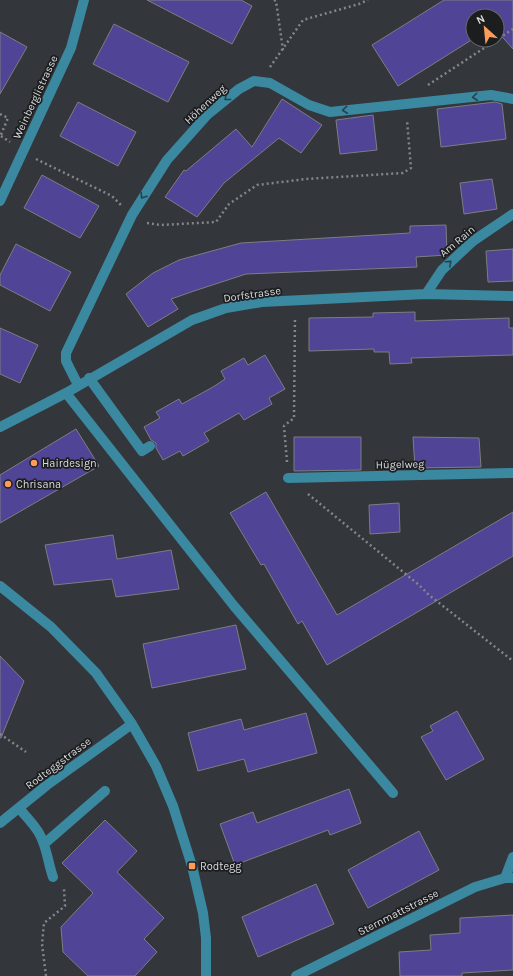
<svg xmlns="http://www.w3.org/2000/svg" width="513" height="976" font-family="Karla,sans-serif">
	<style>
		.building { fill: #4f4495; stroke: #7d7d83 }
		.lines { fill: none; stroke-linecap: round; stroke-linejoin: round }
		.path { stroke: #84878a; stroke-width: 2.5; stroke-dasharray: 2 3; stroke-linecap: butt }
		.minor { stroke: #3b88a1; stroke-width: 10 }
		.oneway { stroke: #27424c }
		.poi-dot { fill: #ff9b59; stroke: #1c1d1f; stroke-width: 1.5 }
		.labels { text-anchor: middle; stroke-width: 3.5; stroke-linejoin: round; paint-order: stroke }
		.street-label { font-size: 11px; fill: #dadcdf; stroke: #1c1d1f }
		.poi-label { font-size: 11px; fill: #dadcdf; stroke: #1c1d1f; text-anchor: start }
	</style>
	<rect width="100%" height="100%" fill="#33363a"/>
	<path class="building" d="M147 0H241L252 6 232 44Z
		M444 0H513V49L497 31V16H473V39L398 86 372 45Z
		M114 24 189 62 168 102 93 64Z
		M0 32 27 47 0 94Z
		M282 99 322 125 301 153 279 138 224 183 197 217 165 197 184 170 186 171 236 129 252 147Z
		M78 102 136 132 118 166 60 136Z
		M495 102 502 104 506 139 441 147 437 109Z
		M373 115 377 150 340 154 336 120Z
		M42 175 99 206 80 238 24 208Z
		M492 179 497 209 464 214 460 183Z
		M446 225 447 255 416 257 417 267 246 274 194 291 171 299 178 309 148 327 126 294 153 273 179 260 241 243 410 233V226Z
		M16 244 71 272 50 311 0 285V275Z
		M513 249V281L488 282 486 251Z
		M415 312V321L509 318V328H513V355L411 358 412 363 390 364 389 352H374V349L309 351V318L373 317V313Z
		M0 328 38 345 20 383 0 374Z
		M265 355 285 389 269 398 272 404 244 420 239 413 204 433 209 441 183 456 180 451 163 460 156 448V443L151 440 144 427 160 418 156 412 179 399 182 404 213 387 225 379 221 371 244 358 248 365Z
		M76 429 99 466 0 523V475Z
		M294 437H361V470L294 471Z
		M413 437 479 438 481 467 415 468Z
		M266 492 337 615 513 512V556L327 665 302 621 298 624 264 564 261 565 230 513Z
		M399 503 400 532 370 534 369 505Z
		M113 535 117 559 171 550 179 589 116 597 112 579 54 585 45 545Z
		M236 625 246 669 152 688 143 644Z
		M0 656 24 681 1 738H0Z
		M457 711 484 759 446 780 421 737 433 731 430 726Z
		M306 713 317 753 248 772 244 759 198 771 188 733 241 719 244 730Z
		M349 789 361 823 330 835 328 830 235 865 220 824 253 812 257 823Z
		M105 820 137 851 117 872 164 918 144 939 157 952 135 976H88L63 952 61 927 93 893 62 863Z
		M419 831 439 870 368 908 348 870Z
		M316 884 334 924 258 957 242 917Z
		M513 915V970L462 973V976H400L399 952 431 950 430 935 460 933V918Z"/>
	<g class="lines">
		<path class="path" d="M274 0 276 1 283 50
			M270 67 303 20 359 4 368 0
			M428 85 513 29
			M0 114 8 118 0 137
			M1 136 10 142
			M36 159 112 196 121 205
			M147 223 161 225 216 222 229 204 257 185 306 179 403 173 411 168 407 120
			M287 462 284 426 294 418 295 317
			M308 494 419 585 429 595 513 661
			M0 734 26 752
			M46 976 42 944 44 923 65 906 64 889"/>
		<path class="minor" d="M0 201 71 48 84 0
			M426 294 442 270 473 241 513 214
			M89 378 142 451 150 446
			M78 385 66 361V353L132 215 167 160 208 114 239 89 254 81 270 83 309 105 330 112 491 95 513 99
			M66 393 234 606 393 793
			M0 427 66 393 192 320 226 308 262 302 426 294 513 296
			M288 478 513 473
			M0 586 51 627 96 673 132 724 156 766 173 806 192 866 203 913 206 938V976
			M19 808C26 817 35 825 40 835 47 848 48 863 53 877
			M0 823 47 785 132 724
			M44 844 105 791
			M505 878 513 857
			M296 976 475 887 505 878H513"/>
	</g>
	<defs><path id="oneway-chevron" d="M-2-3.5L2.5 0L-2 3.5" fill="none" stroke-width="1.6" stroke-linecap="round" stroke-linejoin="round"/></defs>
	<g class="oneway">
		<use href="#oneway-chevron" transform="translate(475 97) rotate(174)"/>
		<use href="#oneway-chevron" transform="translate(227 98) rotate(141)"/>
		<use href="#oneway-chevron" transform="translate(345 110) rotate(174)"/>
		<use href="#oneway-chevron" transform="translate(143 196) rotate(123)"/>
		<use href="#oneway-chevron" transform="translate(449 263) rotate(-42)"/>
	</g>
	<g class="poi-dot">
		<circle cx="34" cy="463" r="4"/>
		<circle cx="8" cy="484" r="4"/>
		<rect x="188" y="862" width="8" height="8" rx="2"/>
	</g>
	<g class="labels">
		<g class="street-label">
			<text transform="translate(35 97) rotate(-65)" y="4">Weinberglistrasse</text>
			<text transform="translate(205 104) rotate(-43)" y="4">Höhenweg</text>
			<text transform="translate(457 241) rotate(-40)" y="4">Am Rain</text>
			<text transform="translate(252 294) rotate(-8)" y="4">Dorfstrasse</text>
			<text transform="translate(400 464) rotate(-1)" y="4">Hügelweg</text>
			<text transform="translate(58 763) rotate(-37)" y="4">Rodteggstrasse</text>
			<text transform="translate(398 912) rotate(-27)" y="4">Sternmattstrasse</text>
		</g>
		<g class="poi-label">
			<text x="42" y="467">Hairdesign</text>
			<text x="16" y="488">Chrisana</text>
			<text x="200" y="870">Rodtegg</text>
		</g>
	</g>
	<g transform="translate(485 28) rotate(333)"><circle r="19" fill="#1c1d1f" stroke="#68696c"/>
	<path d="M0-3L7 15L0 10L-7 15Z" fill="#ff9b59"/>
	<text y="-6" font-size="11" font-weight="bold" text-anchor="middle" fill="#dadcdf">N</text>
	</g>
</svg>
